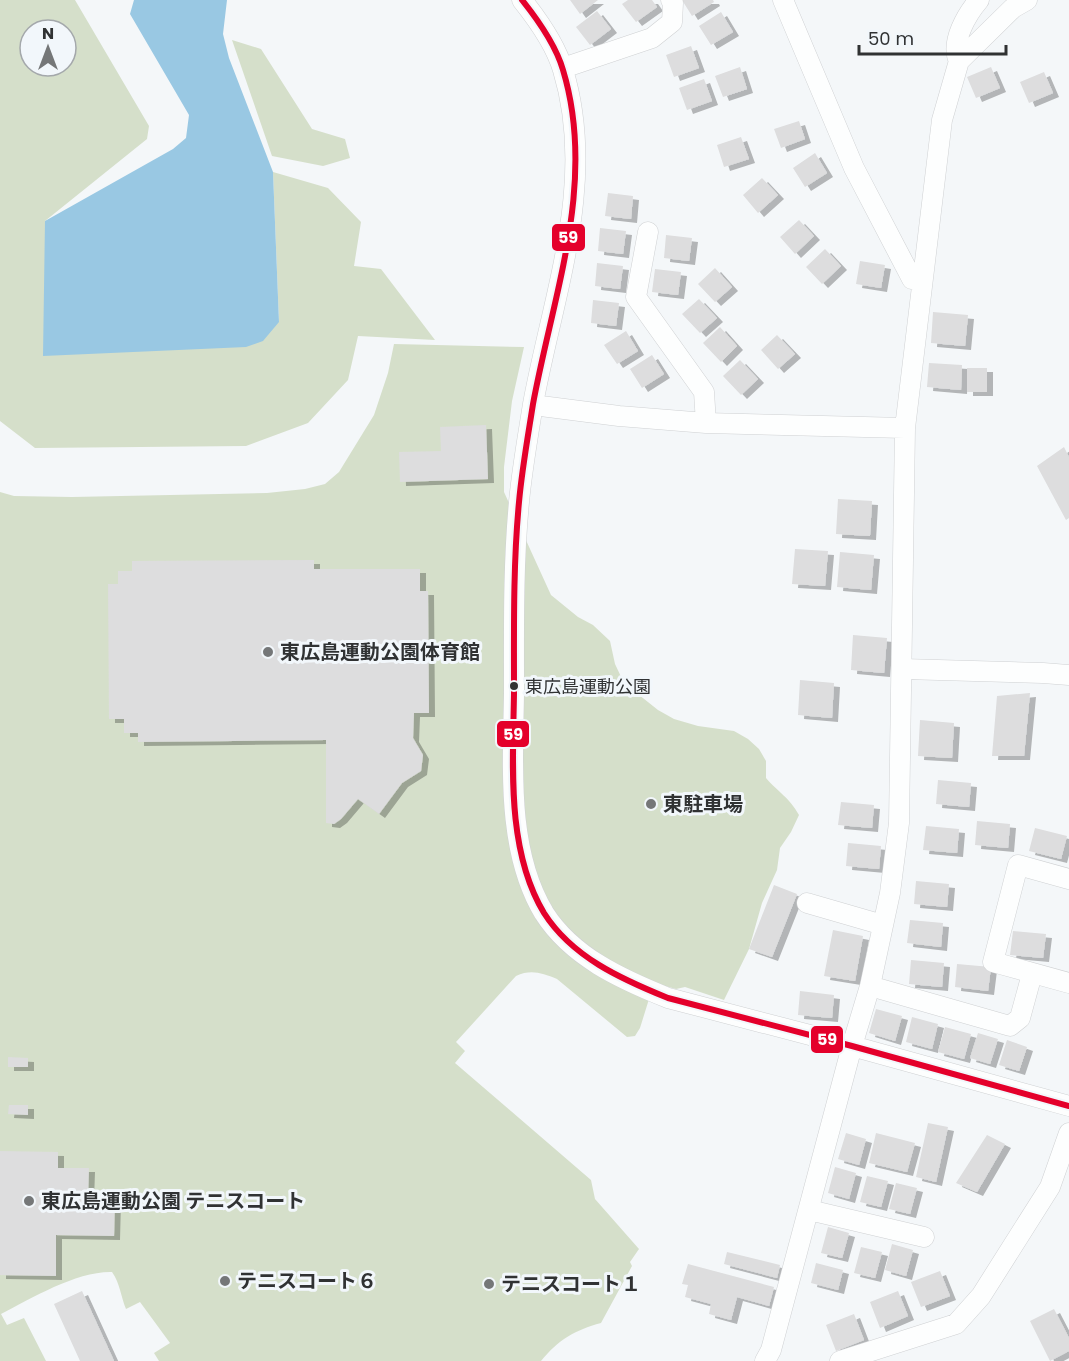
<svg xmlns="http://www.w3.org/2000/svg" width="1069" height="1361" font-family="Poppins,'Noto Sans JP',sans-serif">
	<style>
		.green { fill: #d5dfca; fill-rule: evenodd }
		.water { fill: #99c8e3 }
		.building { fill: #ddddde; filter: url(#shadow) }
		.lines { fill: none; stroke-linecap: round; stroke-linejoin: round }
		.minor-casing { stroke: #cfd1d3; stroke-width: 21 }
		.minor { stroke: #fdfefe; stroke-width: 20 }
		.bus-1-casing { stroke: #f2f7fb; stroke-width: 10 }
		.bus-1 { stroke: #e4002b; stroke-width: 6 }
		.poi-dot { fill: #757778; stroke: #f2f7fb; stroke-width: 2 }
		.bus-dot { fill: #303233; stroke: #f2f7fb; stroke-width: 2 }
		.labels { text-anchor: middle; stroke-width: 6; stroke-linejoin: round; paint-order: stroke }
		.bus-label { font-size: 18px; fill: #303233; stroke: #f2f7fb; text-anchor: start }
		.poi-label { font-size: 20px; font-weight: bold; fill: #303233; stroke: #f2f7fb; text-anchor: start }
		.line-badge { stroke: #f2f7fb; stroke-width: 2 }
		.badge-label { font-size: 16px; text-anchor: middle; font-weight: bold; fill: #fff }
	</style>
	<defs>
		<filter id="shadow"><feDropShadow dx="6" dy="4" stdDeviation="0" flood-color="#0004"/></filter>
	</defs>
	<rect width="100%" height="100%" fill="#f4f7f9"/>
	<path class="green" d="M0 0H75L149 126 147 139 45 221 279 322 273 172 328 188 361 222 354 266 381 269 435 340 358 336 348 380 308 423 246 446 35 448 0 421ZM30 30H66V66H30Z
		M232 40 261 49 312 129 345 139 350 158 323 166 272 156Z
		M394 344 524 347 512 401 504 467V492L551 595 578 617 593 625 610 641 615 664 624 683 658 710 674 719 698 726 734 731 748 739 759 749 766 761V778C779 793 789 797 799 815L791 832 780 848 777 870 762 903 749 949 724 1000 685 987 676 989 654 983 640 1028 635 1036 627 1037 557 979C542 973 531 969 516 976L456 1042 465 1051 455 1063 591 1180 595 1199 639 1249 630 1262 632 1266 601 1323C575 1330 558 1340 541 1361H159L154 1353 170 1343 140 1302 126 1309C121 1297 120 1283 112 1272 77 1271 32 1298 1 1314L7 1325 24 1318 46 1361H0V492L14 496 72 497 267 493 305 489 325 484 339 472 374 415 388 373Z"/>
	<path class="water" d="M134 0H227L223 34 229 58 273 172 279 322 263 341 246 347 43 356 45 221 173 149 186 138 189 115 130 14Z"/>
	<path class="building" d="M570 0H598L580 14Z
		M628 0H652L657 7 636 22 622 4Z
		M682 0H713L714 2 692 16Z
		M597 11 611 29 590 45 576 27Z
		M721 12 733 32 711 45 699 26Z
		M691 46 699 68 674 77 666 55Z
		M740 67 747 89 723 97 715 76Z
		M991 67 1000 88 976 98 967 77Z
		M1044 72 1053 93 1029 103 1020 82Z
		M704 79 712 101 687 110 679 88Z
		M799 121 805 139 781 148 774 129Z
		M741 137 749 159 724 167 717 145Z
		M815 153 827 173 805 187 793 168Z
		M762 178 778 195 758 213 743 195Z
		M608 193 633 196 631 219 605 216Z
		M799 220 814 236 795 254 780 237Z
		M600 228 626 231 623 254 598 251Z
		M666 235 692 238 689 261 664 258Z
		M825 249 841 266 822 284 806 267Z
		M860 261 885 265 881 288 856 284Z
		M597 263 623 266 620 289 595 286Z
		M715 268 732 287 715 302 698 284Z
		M655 269 681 272 678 295 652 292Z
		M699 299 717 318 700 333 682 314Z
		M593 300 619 303 616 326 591 323Z
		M933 312 968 315 965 346 931 343Z
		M720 327 737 346 721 362 703 343Z
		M626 331 638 351 617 364 604 345Z
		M777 335 795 354 778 369 761 350Z
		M652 355 664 374 642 388 630 369Z
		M740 360 758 379 741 395 723 376Z
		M929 363 962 365 961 390 927 387Z
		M967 368H987V392H967Z
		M486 425 488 479 400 482 399 452 441 451 440 427Z
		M1064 447 1069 457V518L1066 520 1037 466Z
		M838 499 872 501 870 536 836 534Z
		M795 549 828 551 825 586 792 584Z
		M840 552 874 555 871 590 837 587Z
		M314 560V569H420V591H428L429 713H414L413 738 423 755 421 771 402 783 379 814 358 799 341 819 334 824 326 823V740L138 742V733H124V719H109L108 584H118V571H132V561Z
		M853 635 887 638 884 673 851 670Z
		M800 680 834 683 832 718 798 715Z
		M1030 693 1024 756H992L997 696Z
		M920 720 954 723 952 758 918 756Z
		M938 780 971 783 969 807 936 804Z
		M841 802 874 805 872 828 838 825Z
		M977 821 1010 824 1008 848 975 845Z
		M926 826 959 829 957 853 923 850Z
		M1035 828 1067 836 1061 859 1029 851Z
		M848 843 881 846 879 869 846 866Z
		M916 881 949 884 947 907 914 904Z
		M774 885 797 894 772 957 749 949Z
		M910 920 943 923 941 947 907 943Z
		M833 930 863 936 855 981 824 976Z
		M1013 931 1046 934 1043 958 1010 955Z
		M911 960 944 963 942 987 909 984Z
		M957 964 991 967 988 991 955 987Z
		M800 991 834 995 832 1018 798 1015Z
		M876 1009 902 1016 895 1041 869 1033Z
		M912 1017 938 1024 932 1049 906 1042Z
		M945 1027 971 1034 964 1059 938 1052Z
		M978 1033 998 1039 990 1064 970 1058Z
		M1007 1040 1027 1047 1019 1071 999 1065Z
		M8 1057 28 1058V1067H8Z
		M9 1105H28V1115L8 1114Z
		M928 1123 948 1127 936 1182 916 1177Z
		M846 1133 866 1139 859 1165 838 1159Z
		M876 1133 915 1143 907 1172 869 1163Z
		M987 1135 1005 1144 977 1192 956 1183Z
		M0 1151 58 1152V1168H89L88 1196 115 1197 114 1236 56 1235V1276L0 1275Z
		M835 1167 856 1173 849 1199 828 1193Z
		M867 1176 888 1181 881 1207 860 1202Z
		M896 1183 917 1188 910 1214 889 1209Z
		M828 1227 849 1233 842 1258 821 1253Z
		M892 1244 913 1250 906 1276 885 1270Z
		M861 1247 882 1252 875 1278 854 1273Z
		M727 1252 780 1265 777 1278 724 1264Z
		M816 1263 843 1270 838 1290 811 1283Z
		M688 1264 774 1287 769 1306 737 1297 731 1320 709 1314 711 1304 685 1297 688 1285 682 1284Z
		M940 1271 950 1296 921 1307 911 1282Z
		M82 1291 114 1361H80L54 1304Z
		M898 1291 908 1316 880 1328 870 1302Z
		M1054 1309 1069 1338V1351L1050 1361 1030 1321Z
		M854 1314 864 1340 836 1351 826 1325Z"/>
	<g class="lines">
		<defs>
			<path id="minor" d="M522 0C538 20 556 46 563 70 597 182 553 295 533 404 528 436 522 469 519 502 513 565 514 630 514 693 513 764 506 850 544 913 572 957 621 979 668 998L852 1046 1069 1106
				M783 0 854 168 912 279 922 280
				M959 61C950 42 967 14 979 0
				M563 68 652 38 672 22 673 3 671 0
				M648 232 636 297 704 392 706 423
				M533 405 619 416 706 423 905 428
				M903 669 1043 673 1069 675
				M1069 879 1018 865 993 962 1069 983
				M807 903 883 925
				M870 986 1010 1026 1020 1018 1032 974
				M809 1210 924 1237
				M765 1361 771 1350 852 1046 870 986 890 893 899 823 905 428 942 120 959 61 1013 8 1027 0
				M840 1361 956 1324 981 1296 1050 1187 1069 1133"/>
		</defs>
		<use href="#minor" class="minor-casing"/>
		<use href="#minor" class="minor"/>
		<defs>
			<path id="bus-1" d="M522 0C538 20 556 46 563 70 597 182 553 295 533 404 528 436 522 469 519 502 513 565 514 630 514 693 513 764 506 850 544 913 572 957 621 979 668 998L852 1046 1069 1106"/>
		</defs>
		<use href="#bus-1" class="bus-1-casing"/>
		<use href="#bus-1" class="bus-1"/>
	</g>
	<g class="poi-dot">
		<circle cx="268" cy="652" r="6"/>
		<circle cx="651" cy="804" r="6"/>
		<circle cx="29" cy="1201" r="6"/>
		<circle cx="225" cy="1281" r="6"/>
		<circle cx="489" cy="1284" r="6"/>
	</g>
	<circle class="bus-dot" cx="514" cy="686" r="5"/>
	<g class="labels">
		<g class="bus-label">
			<text x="525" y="693">東広島運動公園</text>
		</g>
		<g class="poi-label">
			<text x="280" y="659">東広島運動公園体育館</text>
			<text x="663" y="811">東駐車場</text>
			<text x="41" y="1208">東広島運動公園 テニスコート</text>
			<text x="237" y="1288">テニスコート６</text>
			<text x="501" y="1291">テニスコート１</text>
		</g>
	</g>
	<g class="line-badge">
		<rect x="551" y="223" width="35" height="29" rx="6" fill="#e4002b"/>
		<rect x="496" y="720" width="34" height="28" rx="6" fill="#e4002b"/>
		<rect x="810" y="1025" width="34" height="29" rx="6" fill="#e4002b"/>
	</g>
	<g class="badge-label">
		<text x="568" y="243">59</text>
		<text x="513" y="740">59</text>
		<text x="827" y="1045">59</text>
	</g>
	<g transform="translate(48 48)"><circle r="28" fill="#f2f7fb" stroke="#a4a8ab" stroke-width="1.5"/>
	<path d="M0-4.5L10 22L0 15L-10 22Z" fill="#757778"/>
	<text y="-9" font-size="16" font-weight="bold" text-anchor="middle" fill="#303233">N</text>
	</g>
	<path d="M859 45v9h147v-9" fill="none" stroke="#303233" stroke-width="3"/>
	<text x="868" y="45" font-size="18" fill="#303233" stroke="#f2f7fb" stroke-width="4.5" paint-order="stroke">50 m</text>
</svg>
